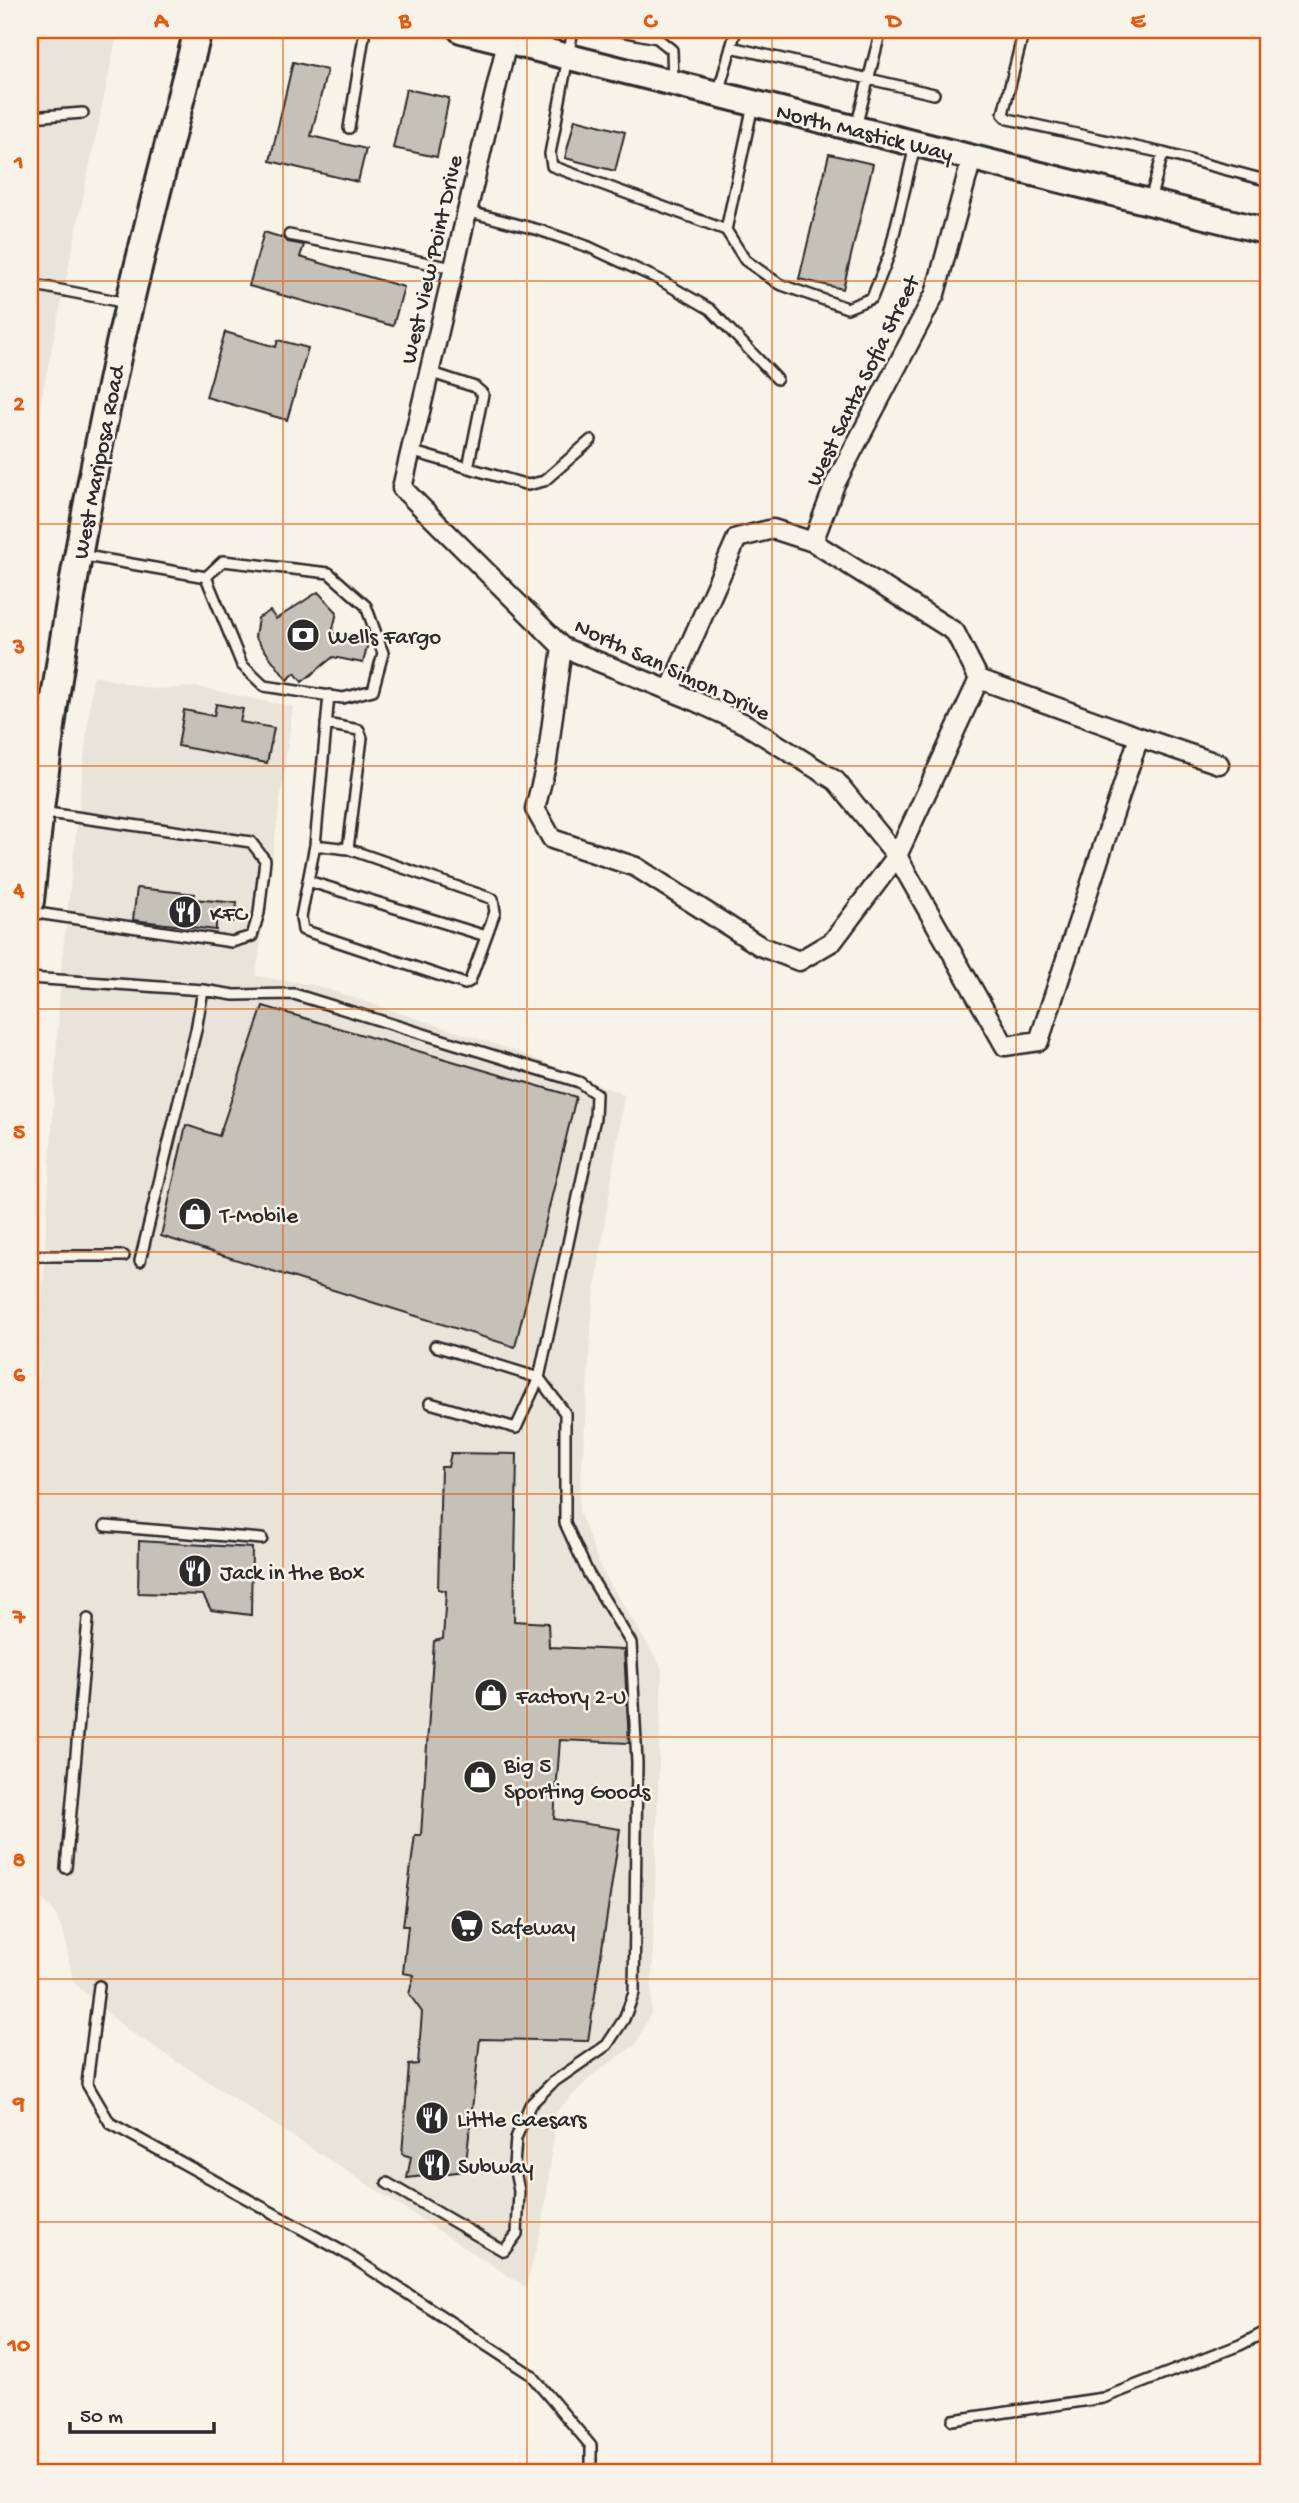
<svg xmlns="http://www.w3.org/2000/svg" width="1299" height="2503" font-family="'Gochi Hand',sans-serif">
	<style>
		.built { fill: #e8e4da }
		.building { fill: #c4c1b9; stroke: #2b2b2b; stroke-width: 2 }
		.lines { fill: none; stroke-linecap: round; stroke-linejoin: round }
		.lane-casing { stroke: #2b2b2b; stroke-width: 14 }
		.street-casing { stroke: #2b2b2b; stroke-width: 23 }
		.secondary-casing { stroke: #2b2b2b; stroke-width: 30 }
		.primary-casing { stroke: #2b2b2b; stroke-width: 32 }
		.lane { stroke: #f7f3e8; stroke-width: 9 }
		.street { stroke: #f7f3e8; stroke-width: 18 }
		.secondary { stroke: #f7f3e8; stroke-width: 24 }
		.primary { stroke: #f7f3e8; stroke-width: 26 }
		.grid { fill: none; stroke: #e8590c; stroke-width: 2; stroke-opacity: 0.55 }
		.labels { text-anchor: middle; stroke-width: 5; stroke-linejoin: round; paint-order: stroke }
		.street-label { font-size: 23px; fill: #2b2b2b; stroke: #f7f3e8 }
		.poi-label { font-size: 23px; fill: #2b2b2b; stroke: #f7f3e8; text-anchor: start }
		.neatline { fill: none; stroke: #e8590c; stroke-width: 2.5 }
		.grid-label { font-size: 23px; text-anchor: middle; font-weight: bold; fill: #e8590c }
	</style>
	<rect width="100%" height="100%" fill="#f7f3e8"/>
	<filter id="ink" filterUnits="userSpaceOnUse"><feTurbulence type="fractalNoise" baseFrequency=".0143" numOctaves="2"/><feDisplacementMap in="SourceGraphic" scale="14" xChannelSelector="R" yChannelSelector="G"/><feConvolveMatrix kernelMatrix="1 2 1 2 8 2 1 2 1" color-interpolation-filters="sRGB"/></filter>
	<g filter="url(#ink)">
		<path class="built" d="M30 30H118L30 452Z
			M93 676 153 689 198 687 293 707 256 976 314 985 516 1051 624 1095 593 1303 579 1510 601 1569 662 1668 651 2013 635 2045 593 2075 557 2111 543 2223 526 2287 125 2028 73 1982 64 1934 53 1910 30 1888V1516L61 970Z"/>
		<path class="building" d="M293 62 327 70 311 136 366 149 358 182 270 161Z
			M406 89 449 98 437 157 393 148Z
			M575 119 625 132 615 171 565 158Z
			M829 154 873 164 843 289 799 279Z
			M264 232 283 238 288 242 304 245 300 257 404 287 393 326 249 286Z
			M225 332 276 347 278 340 308 348 287 420 206 397Z
			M318 592 337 612 332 633 369 639 363 663 333 657 302 682 295 673 287 680 255 637 258 618 270 611 276 619Z
			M216 704 243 709 240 722 274 728 267 763 178 746 184 710 214 716Z
			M137 888 195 894 194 899 237 903 235 922 216 920V930L133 920Z
			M263 1006 576 1097 515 1347 161 1236 186 1125 219 1136Z
			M451 1453 517 1454 514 1621 548 1623 549 1647 624 1650 629 1743 560 1740 554 1819 620 1829 588 2041 480 2039 465 2171 407 2178 411 2157 402 2154 409 2065 418 2064 422 2012 409 1994 414 1975 403 1973 408 1926H403L415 1835H421L434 1641 443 1639 446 1591 438 1589 441 1467H448Z
			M139 1541 252 1548 251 1615 211 1610 203 1595 138 1593Z"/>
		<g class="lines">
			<defs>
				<path id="lane" d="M573 30 550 154 552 166 726 230 745 260 779 284 847 308 872 298 889 255 915 146
					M616 30 657 38 672 50 673 82
					M1024 30 1003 114 1008 119 1163 153 1269 181
					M731 47 934 94
					M718 93 736 30
					M30 117 83 113
					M856 127 881 30
					M349 128 365 30
					M1150 200 1163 153
					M466 211 539 230 589 247 658 279 710 309 777 379
					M1266 229 1269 211
					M726 230 753 105
					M289 235 453 268
					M40 286 127 303
					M429 372 475 387 483 394 468 468
					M410 451 528 485 544 481 591 440
					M80 555 206 577 242 665 264 686 343 698 373 690 383 653 366 606 329 573 223 561 206 577
					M326 724 359 730 362 738 348 849
					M315 845 348 849 493 899 495 912 470 981 465 984 303 930 301 917 315 845 329 695
					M308 881 486 936
					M30 912 232 942 252 936 259 913 265 860 251 842 41 812
					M30 978 203 990 196 1030 140 1261
					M203 990 234 995 294 994 579 1082 596 1094 595 1118 539 1378 435 1346
					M30 1256H124
					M105 1526 262 1539
					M66 1868 88 1619
					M99 1986 87 2084 110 2123 347 2254 530 2374 591 2446V2473
					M387 2183 504 2251 517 2234 519 2191 514 2166 516 2138 530 2105 552 2083 607 2045 624 2019 634 1993 637 1763 631 1643 588 1573 565 1523V1413L539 1378 516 1428 430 1403
					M953 2420 1103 2398 1240 2345 1269 2330"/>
				<path id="street" d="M507 42 402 488 562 647 688 698 745 724 836 781 897 856 979 679
					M813 542 835 484 935 294 972 158
					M562 647 547 761 535 809 552 839 636 867 760 946 799 961 833 941 897 856 1005 1046 1039 1041 1139 737 979 679
					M670 690 737 538 773 529 813 542 955 632 979 679
					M1139 737 1219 764"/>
				<path id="secondary" d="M461 30 1269 232"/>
				<path id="primary" d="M30 901C48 717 79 534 118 353 142 245 171 137 198 30"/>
			</defs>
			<use href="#lane" class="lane-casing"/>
			<use href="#street" class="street-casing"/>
			<use href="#secondary" class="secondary-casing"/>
			<use href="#primary" class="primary-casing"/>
			<use href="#lane" class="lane"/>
			<use href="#street" class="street"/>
			<use href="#secondary" class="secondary"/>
			<use href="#primary" class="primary"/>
		</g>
	</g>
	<path class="grid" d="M283 30V2473M527 30V2473M772 30V2473M1016 30V2473M30 281H1269M30 524H1269M30 766H1269M30 1009H1269M30 1252H1269M30 1494H1269M30 1737H1269M30 1979H1269M30 2222H1269"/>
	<defs>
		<symbol id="bank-disc" viewBox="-11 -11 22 22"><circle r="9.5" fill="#2b2b2b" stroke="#f7f3e8"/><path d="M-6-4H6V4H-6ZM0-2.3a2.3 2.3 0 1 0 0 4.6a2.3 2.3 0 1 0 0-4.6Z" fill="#fff"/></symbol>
		<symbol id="restaurant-disc" viewBox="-11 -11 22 22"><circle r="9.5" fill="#2b2b2b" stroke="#f7f3e8"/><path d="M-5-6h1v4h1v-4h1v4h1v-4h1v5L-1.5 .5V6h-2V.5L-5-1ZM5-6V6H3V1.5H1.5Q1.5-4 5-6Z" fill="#fff"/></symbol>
		<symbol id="shop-disc" viewBox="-11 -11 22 22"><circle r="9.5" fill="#2b2b2b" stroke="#f7f3e8"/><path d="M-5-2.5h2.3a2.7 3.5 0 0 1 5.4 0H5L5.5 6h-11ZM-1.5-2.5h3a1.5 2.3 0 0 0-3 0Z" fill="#fff"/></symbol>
		<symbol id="supermarket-disc" viewBox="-11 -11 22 22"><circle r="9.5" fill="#2b2b2b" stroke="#f7f3e8"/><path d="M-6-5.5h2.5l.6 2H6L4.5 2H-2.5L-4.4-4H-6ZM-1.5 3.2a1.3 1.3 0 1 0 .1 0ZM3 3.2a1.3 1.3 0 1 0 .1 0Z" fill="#fff"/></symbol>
	</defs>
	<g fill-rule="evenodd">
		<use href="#bank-disc" x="284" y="616" width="38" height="38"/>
		<use href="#restaurant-disc" x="166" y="893" width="38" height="38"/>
		<use href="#shop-disc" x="176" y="1195" width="38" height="38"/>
		<use href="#restaurant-disc" x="176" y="1552" width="38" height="38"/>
		<use href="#shop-disc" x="472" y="1676" width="38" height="38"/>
		<use href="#shop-disc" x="461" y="1758" width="38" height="38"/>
		<use href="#supermarket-disc" x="448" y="1907" width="38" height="38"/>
		<use href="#restaurant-disc" x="413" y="2099" width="38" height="38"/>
		<use href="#restaurant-disc" x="415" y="2146" width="38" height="38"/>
	</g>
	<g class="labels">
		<g class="street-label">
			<text transform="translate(865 131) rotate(14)" y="8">North Mastick Way</text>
			<text transform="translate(430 259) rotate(-77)" y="8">West View Point Drive</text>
			<text transform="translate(861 380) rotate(-64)" y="8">West Santa Sofia Street</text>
			<text transform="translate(97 462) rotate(-79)" y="8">West Mariposa Road</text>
			<text transform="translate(673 668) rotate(25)" y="8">North San Simon Drive</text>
		</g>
		<g class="poi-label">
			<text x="328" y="643">Wells Fargo</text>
			<text x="210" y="920">KFC</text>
			<text x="220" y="1222">T-Mobile</text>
			<text x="220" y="1579">Jack in the Box</text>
			<text x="516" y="1703">Factory 2-U</text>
			<text x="504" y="1772">Big 5<tspan x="504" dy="26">Sporting Goods</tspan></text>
			<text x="491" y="1934">Safeway</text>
			<text x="457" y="2126">Little Caesars</text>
			<text x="458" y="2173">Subway</text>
		</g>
	</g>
	<rect width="1299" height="2503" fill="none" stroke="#f7f3e8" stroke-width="77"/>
	<path d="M70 2422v10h144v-10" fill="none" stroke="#2b2b2b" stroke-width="3.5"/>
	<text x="80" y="2422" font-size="21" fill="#2b2b2b" stroke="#f7f3e8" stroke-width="5" paint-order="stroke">50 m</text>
	<rect x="38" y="38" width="1222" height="2426" class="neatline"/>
	<g class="grid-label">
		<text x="161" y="27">A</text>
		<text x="405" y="27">B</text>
		<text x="650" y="27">C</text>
		<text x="894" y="27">D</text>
		<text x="1138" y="27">E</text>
		<text x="19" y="168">1</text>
		<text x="19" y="410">2</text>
		<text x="19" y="653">3</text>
		<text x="19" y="896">4</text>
		<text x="19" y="1138">5</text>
		<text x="19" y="1381">6</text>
		<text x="19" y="1623">7</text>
		<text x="19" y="1866">8</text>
		<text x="19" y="2109">9</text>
		<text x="19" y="2351">10</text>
	</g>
</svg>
